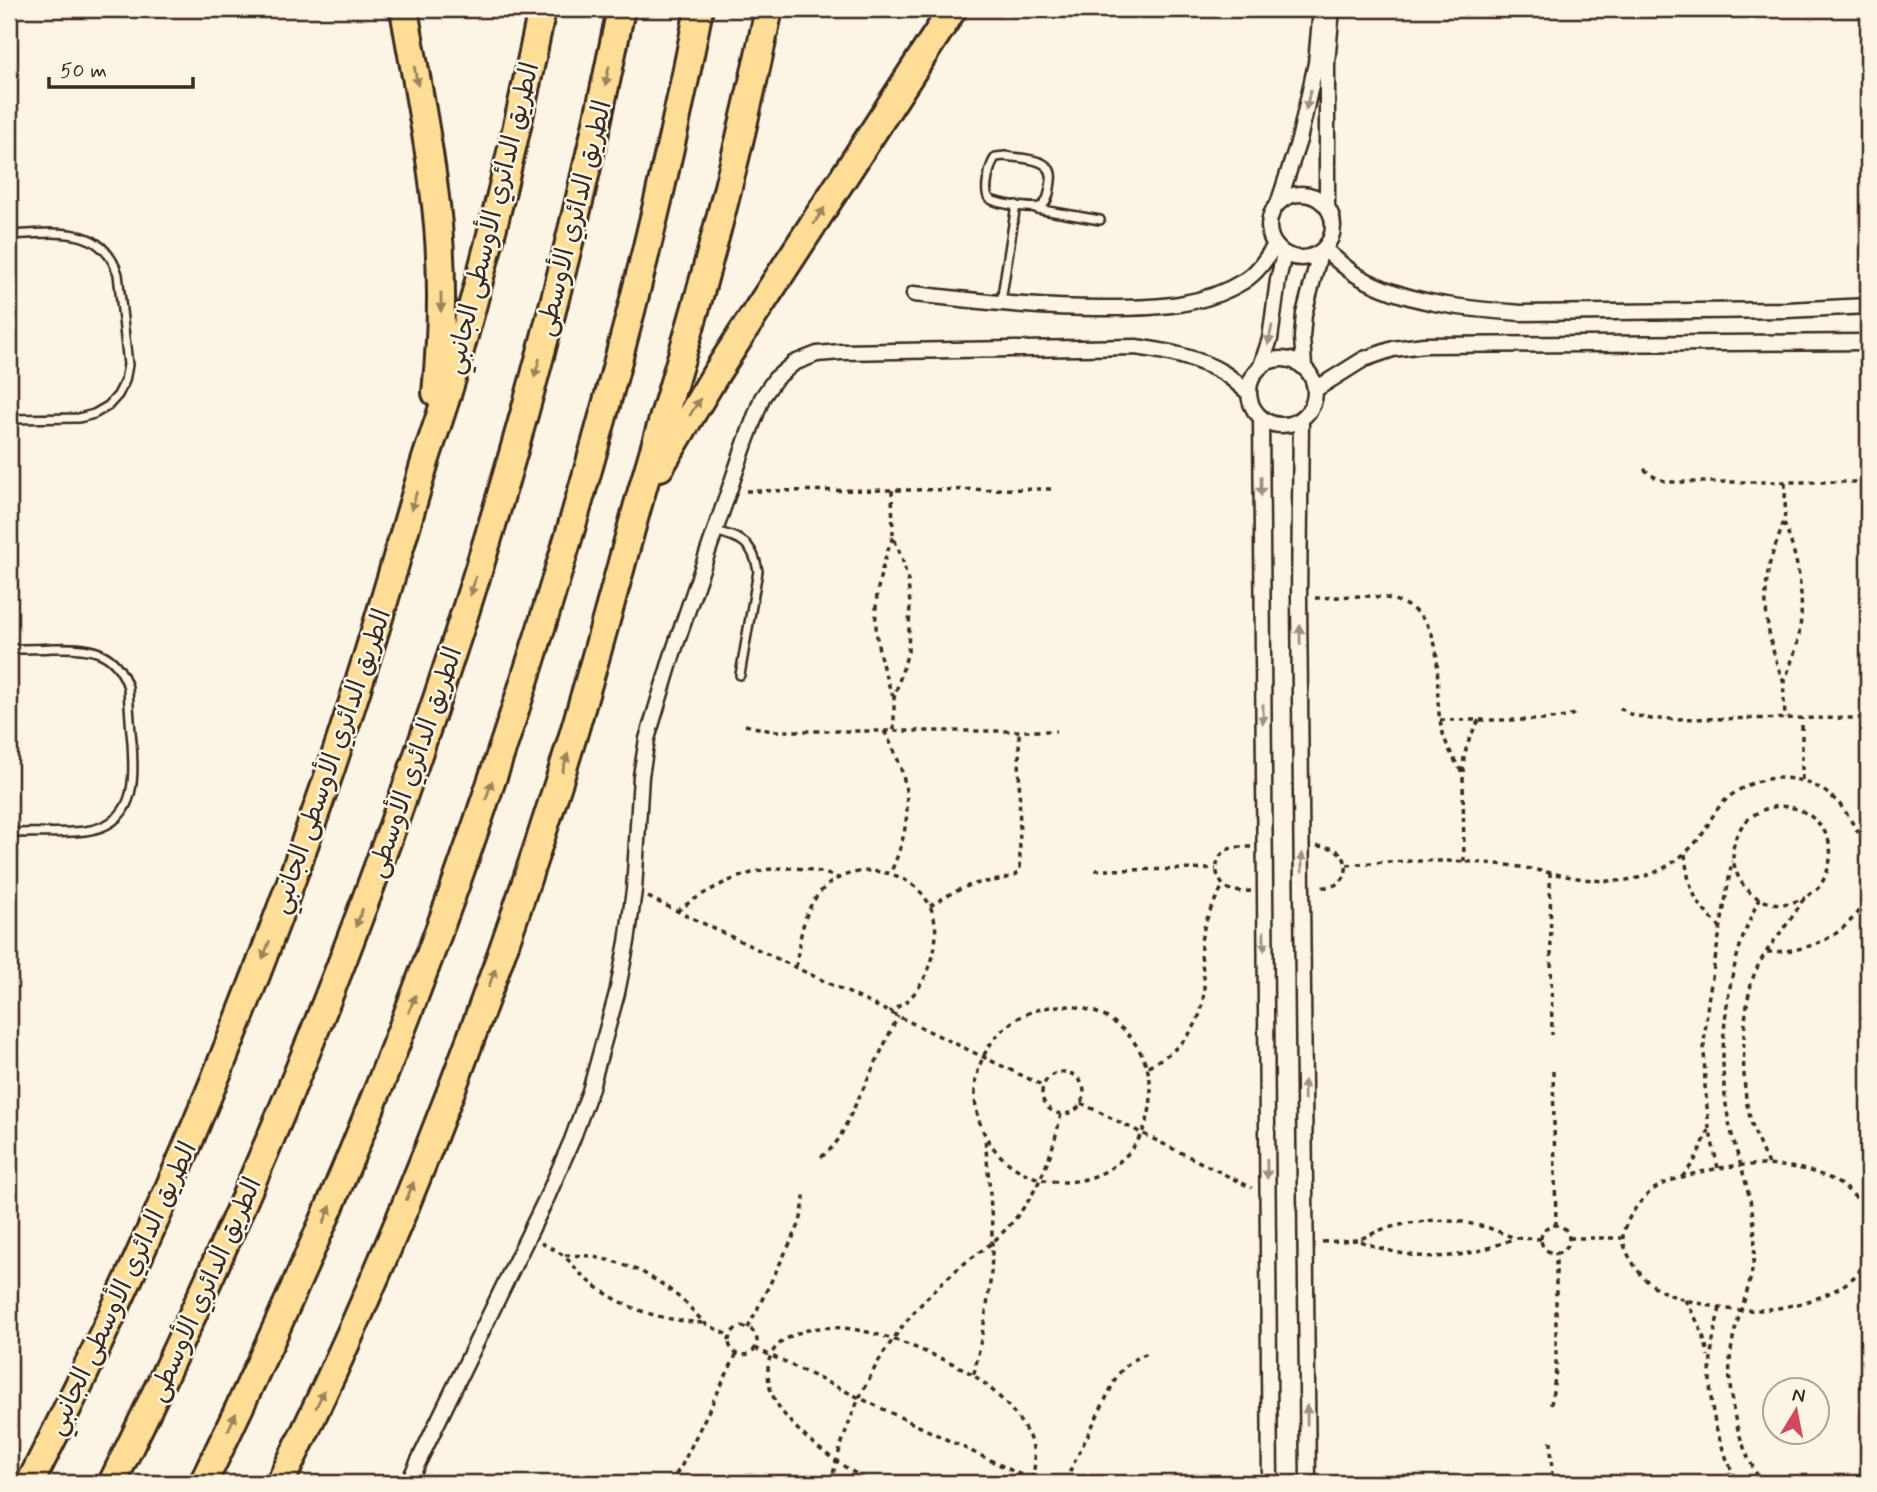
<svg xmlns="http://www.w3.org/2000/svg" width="1877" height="1492" font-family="Mynerve,'Playpen Sans Arabic',sans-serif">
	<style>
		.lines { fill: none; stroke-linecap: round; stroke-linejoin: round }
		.lane-casing { stroke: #3b2a1e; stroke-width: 12 }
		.street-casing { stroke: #3b2a1e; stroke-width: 19 }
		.highway-casing { stroke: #3b2a1e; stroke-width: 32 }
		.path { stroke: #3b2a1e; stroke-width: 3.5; stroke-dasharray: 5 5; stroke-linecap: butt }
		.lane { stroke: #fcf5e5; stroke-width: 7 }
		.street { stroke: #fcf5e5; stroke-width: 14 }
		.highway { stroke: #fede96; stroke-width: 26 }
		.oneway { fill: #9c845a }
		.oneway2 { fill: #9c9082 }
		.labels { text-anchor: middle; stroke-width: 5; stroke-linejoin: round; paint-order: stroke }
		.street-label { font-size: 26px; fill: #3b2a1e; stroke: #fcf5e5 }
	</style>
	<rect width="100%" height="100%" fill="#fcf5e5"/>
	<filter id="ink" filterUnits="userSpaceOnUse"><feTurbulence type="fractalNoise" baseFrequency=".0143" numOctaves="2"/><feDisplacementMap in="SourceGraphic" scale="14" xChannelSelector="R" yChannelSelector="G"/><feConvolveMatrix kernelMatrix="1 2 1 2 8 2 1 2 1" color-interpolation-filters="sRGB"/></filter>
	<g filter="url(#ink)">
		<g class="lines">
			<defs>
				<path id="lane" d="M1005 156C1021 159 1055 157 1051 181 1050 189 1049 201 1042 206 1036 210 994 204 989 198 983 192 990 163 996 157Z
					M1037 209 1100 220
					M9 235C52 234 101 222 118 274L128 365 125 381 118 395 108 406 94 414 79 418 9 419
					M1001 302 1016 205
					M715 531C741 538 753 542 758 571L740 675
					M9 649C23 649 38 649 53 648 89 647 115 649 128 687 129 706 130 724 132 742 134 781 137 824 85 831 60 834 34 832 9 833"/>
				<path id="street" d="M1269 226a32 32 0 1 1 64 0a32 32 0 1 1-64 0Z
					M1279 201 1299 140 1316 63 1321 9
					M1327 206V63L1332 9
					M1324 249C1335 258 1346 269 1358 276 1406 304 1467 309 1521 313L1787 310 1868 306
					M914 294C979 301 1044 309 1110 308 1157 308 1204 306 1244 281 1258 272 1266 259 1275 245
					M1249 392a33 33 0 1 1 66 0a33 33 0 1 1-66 0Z
					M1261 366 1270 339 1278 280 1284 254
					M1304 366 1302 337 1304 314 1320 253
					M1316 389 1364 359 1393 349 1424 345 1868 342
					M1261 418 1270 1483
					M1301 420 1299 598 1308 1483
					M408 1483 548 1195 572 1140 590 1091 617 993 627 942 634 890 641 776 647 739 673 653 746 441 762 398 775 379 794 363 817 354 841 352 1136 347C1165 351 1196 357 1222 372 1231 377 1240 386 1248 392"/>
				<path id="highway" d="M404 9C414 69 427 129 434 189 443 256 443 325 436 393
					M660 467 717 372 953 9
					M30 1483C142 1264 238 1036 319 803 358 692 391 579 424 465 434 433 446 401 455 368 489 250 518 129 542 9
					M112 1483C344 1016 519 520 621 9
					M203 1483C351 1183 470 870 565 549 618 371 664 191 699 9
					M280 1483C392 1257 484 1019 560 778 588 689 612 598 637 508 662 420 690 333 713 245 734 167 752 88 769 9"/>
			</defs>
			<use href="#lane" class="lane-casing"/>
			<use href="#street" class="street-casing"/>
			<use href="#highway" class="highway-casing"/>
			<path class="path" d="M1644 469C1653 477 1660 481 1672 482H1868
				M892 490 893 536 902 558 908 581 910 605 908 652 894 698V731
				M746 491 1052 489
				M1784 523C1799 561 1806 600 1798 640 1795 654 1789 667 1785 681 1782 692 1785 707 1785 719
				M893 537C870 593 870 640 893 696
				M1315 598C1339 598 1375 592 1397 601 1452 623 1432 675 1440 720 1443 740 1452 757 1463 774
				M1784 683C1769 645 1761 607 1769 567 1772 551 1781 534 1784 520 1786 508 1785 495 1785 482
				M1620 708 1630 714 1651 719 1868 718
				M1440 720H1542L1567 717 1578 712
				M745 725 772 731H1056
				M884 731C913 782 914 821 890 874
				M1802 780V719
				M1317 846C1323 847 1329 847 1334 849 1349 856 1351 878 1335 885 1330 887 1323 887 1318 888
				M1685 854C1688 888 1695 904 1720 927
				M1464 862 1463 774 1464 756 1470 737 1479 720
				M1347 865C1400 860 1453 859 1506 865 1549 870 1595 888 1638 878 1660 873 1681 859 1696 842 1705 833 1709 821 1716 811 1730 791 1756 778 1780 778 1803 778 1826 788 1841 806 1851 818 1857 834 1868 845
				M1095 870 1216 869
				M1550 872 1552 1035
				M1251 891C1245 891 1239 892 1233 891 1217 886 1211 865 1223 853 1230 846 1241 847 1251 847
				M648 897 1044 1086
				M1759 898C1753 913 1746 928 1741 943 1723 1001 1717 1067 1730 1127 1738 1160 1751 1192 1754 1225 1756 1244 1754 1265 1749 1284 1744 1304 1735 1324 1732 1345 1726 1380 1732 1417 1745 1450 1749 1461 1756 1472 1761 1483
				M930 906C943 898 956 890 971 885 984 881 1011 881 1020 871L1019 731
				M677 911C726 876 779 854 838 878
				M1767 952C1811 952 1849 936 1868 894
				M796 967C799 944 802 915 817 896 844 859 910 864 930 906 944 937 931 978 908 1000 902 1004 896 1008 890 1012
				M975 1094a88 88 0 1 1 176 0a88 88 0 1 1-176 0Z
				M1148 1066C1182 1049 1204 1026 1204 986 1204 971 1200 957 1201 942 1204 921 1213 903 1223 886
				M1553 1071 1556 1225
				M1042 1093a21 21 0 1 1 42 0a21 21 0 1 1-42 0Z
				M1081 1103 1252 1188
				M821 1157 828 1152 839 1139 898 1016
				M1768 1164C1759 1145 1751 1126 1747 1104 1741 1071 1742 998 1757 968 1765 951 1779 935 1790 920 1795 913 1799 904 1805 898 1809 894 1814 892 1818 888 1824 881 1829 869 1830 859 1835 824 1795 796 1763 810 1709 833 1734 913 1790 903 1795 902 1801 899 1805 898
				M1718 1168 1709 1128 1705 1086 1704 1043 1708 1001 1732 861
				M1682 1177 1694 1162 1709 1130
				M1868 1214C1864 1209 1860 1202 1855 1197 1828 1168 1784 1164 1746 1165 1722 1166 1674 1176 1654 1189 1642 1197 1623 1222 1623 1237 1622 1248 1637 1271 1645 1279 1661 1294 1682 1300 1703 1304 1715 1307 1728 1310 1740 1310 1775 1312 1829 1301 1855 1276 1860 1271 1864 1264 1868 1259
				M1541 1239a14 14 0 1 1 28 0a14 14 0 1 1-28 0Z
				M1569 1238H1622
				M1360 1241C1418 1263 1458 1262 1515 1238
				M1322 1242 1358 1240 1383 1229 1409 1223 1436 1220 1463 1222 1489 1228 1515 1238 1541 1239
				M541 1243C549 1247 559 1251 565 1257 572 1263 577 1271 584 1277 621 1308 657 1320 704 1323
				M565 1255 590 1256 616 1262 642 1272 665 1286 686 1303 704 1323 730 1336
				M1685 1300C1696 1318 1705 1335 1708 1356
				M1720 1308C1703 1373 1707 1423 1738 1483
				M729 1341a14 14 0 1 1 28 0a14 14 0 1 1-28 0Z
				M748 1328 800 1223 804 1202V1191
				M755 1348 1038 1483
				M974 1374C983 1330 993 1285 992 1240 992 1206 988 1172 985 1138
				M1551 1405 1556 1370V1253
				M1551 1441 1552 1483
				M1065 1481 1117 1376C1126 1364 1134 1358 1148 1353
				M670 1483 682 1465 737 1353
				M831 1483C845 1420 872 1361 915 1311 930 1294 947 1277 965 1263 975 1255 986 1248 995 1240 1034 1204 1050 1165 1061 1114
				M873 1483C839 1466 775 1422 769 1383 766 1362 769 1349 788 1338 830 1313 895 1338 935 1356 948 1361 962 1367 973 1375 996 1390 1030 1425 1034 1453 1035 1463 1035 1474 1030 1483
				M1049 1483 1060 1480 1068 1483
				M1729 1483 1730 1472"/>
			<use href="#lane" class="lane"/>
			<use href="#street" class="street"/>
			<use href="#highway" class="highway"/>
		</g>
		<defs><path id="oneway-solid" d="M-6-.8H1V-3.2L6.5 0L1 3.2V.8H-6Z" transform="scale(1.75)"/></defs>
		<g class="oneway">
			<use href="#oneway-solid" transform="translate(416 76) rotate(80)"/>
			<use href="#oneway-solid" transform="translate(607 76) rotate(102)"/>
			<use href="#oneway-solid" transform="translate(819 216) rotate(-57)"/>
			<use href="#oneway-solid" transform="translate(441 302) rotate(90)"/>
			<use href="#oneway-solid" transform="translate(537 368) rotate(105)"/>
			<use href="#oneway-solid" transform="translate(695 407) rotate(-58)"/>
			<use href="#oneway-solid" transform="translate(414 501) rotate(106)"/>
			<use href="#oneway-solid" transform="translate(473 586) rotate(107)"/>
			<use href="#oneway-solid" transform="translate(565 763) rotate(-73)"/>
			<use href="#oneway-solid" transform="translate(489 790) rotate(-71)"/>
			<use href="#oneway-solid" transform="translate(359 918) rotate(111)"/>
			<use href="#oneway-solid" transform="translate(266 950) rotate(111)"/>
			<use href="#oneway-solid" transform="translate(492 978) rotate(-70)"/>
			<use href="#oneway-solid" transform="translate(412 1004) rotate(-69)"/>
			<use href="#oneway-solid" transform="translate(410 1191) rotate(-68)"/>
			<use href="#oneway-solid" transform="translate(327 1215) rotate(-67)"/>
			<use href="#oneway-solid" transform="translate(320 1399) rotate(-65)"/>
			<use href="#oneway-solid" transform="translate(232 1422) rotate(-65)"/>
		</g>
		<g class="oneway2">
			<use href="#oneway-solid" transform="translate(1308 100) rotate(103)"/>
			<use href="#oneway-solid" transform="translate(1270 335) rotate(102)"/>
			<use href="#oneway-solid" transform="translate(1261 486) rotate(90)"/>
			<use href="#oneway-solid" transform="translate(1300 635) rotate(-91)"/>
			<use href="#oneway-solid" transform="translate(1263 714) rotate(90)"/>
			<use href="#oneway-solid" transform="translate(1302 862) rotate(-90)"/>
			<use href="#oneway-solid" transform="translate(1264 941) rotate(89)"/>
			<use href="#oneway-solid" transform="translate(1304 1090) rotate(-91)"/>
			<use href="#oneway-solid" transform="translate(1267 1169) rotate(89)"/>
			<use href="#oneway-solid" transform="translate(1307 1415) rotate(-91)"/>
		</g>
	</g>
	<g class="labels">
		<g class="street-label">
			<text transform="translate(491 218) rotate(-76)" y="9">الطريق الدائري الأوسطى الجانبي</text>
			<text transform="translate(573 218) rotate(-76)" y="9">الطريق الدائري الأوسطى</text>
			<text transform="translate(330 761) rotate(-71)" y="9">الطريق الدائري الأوسطى الجانبي</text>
			<text transform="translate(414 762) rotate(-71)" y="9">الطريق الدائري الأوسطى</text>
			<text transform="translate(121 1288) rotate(-65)" y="9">الطريق الدائري الأوسطى الجانبي</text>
			<text transform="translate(204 1289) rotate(-66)" y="9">الطريق الدائري الأوسطى</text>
		</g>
	</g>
	<rect width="1877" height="1492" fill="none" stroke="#fcf5e5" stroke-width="35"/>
	<rect x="18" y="18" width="1842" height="1457" fill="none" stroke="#3b2a1e" stroke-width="2.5" filter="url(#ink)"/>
	<g transform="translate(1796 1411) rotate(10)"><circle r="33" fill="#fcf5e5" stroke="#afa495" stroke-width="2"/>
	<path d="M0-5L12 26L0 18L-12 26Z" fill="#d1495b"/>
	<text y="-10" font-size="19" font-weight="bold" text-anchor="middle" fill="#3b2a1e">N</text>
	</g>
	<path d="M49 77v10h144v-10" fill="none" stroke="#3b2a1e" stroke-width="3.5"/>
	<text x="60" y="77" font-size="21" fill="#3b2a1e" stroke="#fcf5e5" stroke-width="5" paint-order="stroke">50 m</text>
</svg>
